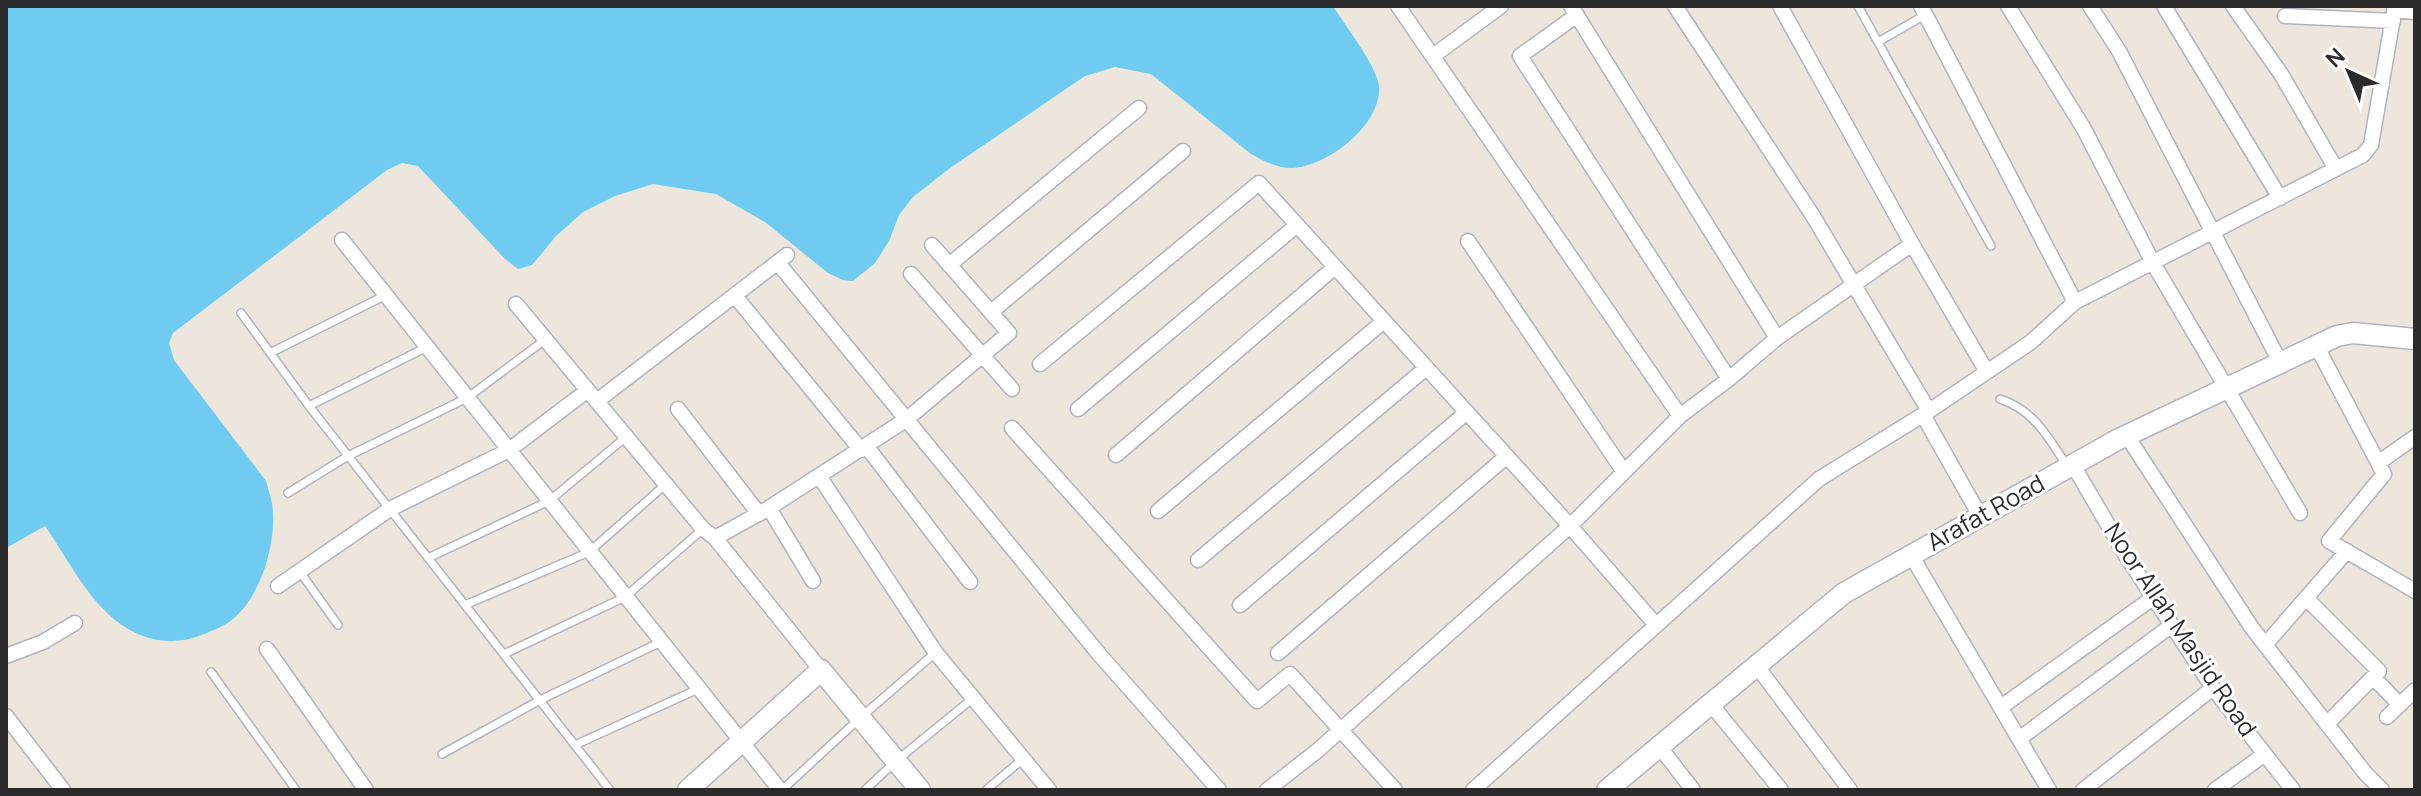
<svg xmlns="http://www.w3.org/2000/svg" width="2421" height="796" font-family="Manrope,sans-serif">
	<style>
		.water { fill: #6fcbf0 }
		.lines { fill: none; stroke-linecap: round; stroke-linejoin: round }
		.lane-casing { stroke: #b1b3bf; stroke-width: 10 }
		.street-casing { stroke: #b1b3bf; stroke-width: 17 }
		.secondary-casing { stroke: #b1b3bf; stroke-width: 23 }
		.lane { stroke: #fff; stroke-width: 7 }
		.street { stroke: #fff; stroke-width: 14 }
		.secondary { stroke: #fff; stroke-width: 20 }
		.labels { text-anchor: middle; stroke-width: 6; stroke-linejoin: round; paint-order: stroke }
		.street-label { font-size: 24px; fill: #2b2b2b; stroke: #fff }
	</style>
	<rect width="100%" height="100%" fill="#ede6dd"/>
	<path class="water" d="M6 6H1333C1344 24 1377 66 1379 86 1382 125 1327 167 1292 168 1277 168 1263 161 1251 154L1151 74 1115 67 1085 76 950 168 913 197 899 215 889 241 875 263 853 281 843 280 828 273 765 222 716 194 653 184 615 196 583 212 556 236 532 265 518 269 505 259 418 166 402 163 387 170 173 333 169 343 174 360 266 481C268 489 271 497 272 504 278 542 260 603 226 624 219 628 211 631 204 634 179 645 152 643 128 629 90 606 70 562 45 526L6 548Z"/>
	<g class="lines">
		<defs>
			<path id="lane" d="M1858 6 1991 246
				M1878 42 1925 15
				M241 313 309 406 610 790
				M270 353 386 295
				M2000 399C2034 410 2048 437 2067 466
				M309 406 427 347
				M288 493 348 456 467 398 546 339
				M428 558 549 501 626 437
				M300 572 338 625
				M465 605 589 552 666 484
				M504 654 625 597 703 529
				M211 672 296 790
				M575 745 698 689
				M442 754 540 700 661 642
				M782 790 860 718 935 653
				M865 790 896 761 972 699
				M986 790 1023 759"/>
			<path id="street" d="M1398 6 1680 416
				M1571 6 1777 338
				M1675 6 1813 216 1929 411
				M1780 6 1912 244 1987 372
				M1921 6 2075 302
				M2008 6 2084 129 2153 263 2300 513
				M2090 6 2119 51 2280 362
				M2164 6 2280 198
				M2233 6 2281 74 2336 169
				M2395 10 2415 12
				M1577 15 1520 56 1729 379
				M2285 16 2393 21
				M1433 56 1501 6
				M342 240 780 790
				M1468 241 1624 472
				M778 263 1099 654 1219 790
				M949 265 1139 108
				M911 274 1012 389
				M735 296 861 450
				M516 304 703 529 715 538 821 670
				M991 312 1183 151
				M2316 345 2384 474 2329 541 2415 591
				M1040 364 1259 183 1570 526 1656 625
				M597 401 787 255
				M678 409 759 514
				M1078 409 1297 225
				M1923 415 1980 516
				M1012 428 1257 701 1290 674 1395 790
				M2127 436 2252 628 2366 774 2382 790
				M867 447 970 582
				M1116 455 1335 267
				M2378 463 2415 437
				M2073 465 2125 554 2213 688 2293 790
				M819 476 936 653 1049 790
				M769 508 813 581
				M1158 511 1384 321
				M715 538 769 508 907 419 1009 333 932 245
				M1911 555 2049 790
				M1198 560 1426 368
				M278 586 390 509 509 450 588 390
				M2306 598 2379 671 2327 724
				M1240 605 1467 412
				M2265 645 2347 551
				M267 649 366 790
				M1278 653 1507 456
				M6 656 43 642 75 623
				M1756 665 1850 790
				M2373 677 2400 705
				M1710 703 1781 790
				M2001 707 2154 597
				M6 716 63 790
				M2387 717 2415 690
				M2019 739 2172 625
				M1659 746 1693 790
				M1267 790 1317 751 1570 526 1680 416 1729 379 1777 338 1912 244
				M1473 790 1819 479 1929 411 2031 342 2075 302 2363 155 2371 145 2395 6
				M2083 790 2213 688
				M2215 790 2265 754"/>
			<path id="secondary" d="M688 790 821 670 920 790
				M1607 790 1844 593 2117 440 2337 336 2353 333 2415 339"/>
		</defs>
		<use href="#lane" class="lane-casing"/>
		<use href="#street" class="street-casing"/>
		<use href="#secondary" class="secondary-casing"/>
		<use href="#lane" class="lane"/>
		<use href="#street" class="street"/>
		<use href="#secondary" class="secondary"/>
	</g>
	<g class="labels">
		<g class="street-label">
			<text transform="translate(1986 513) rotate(-29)" y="8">Arafat Road</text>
			<text transform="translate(2180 630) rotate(56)" y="8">Noor Allah Masjid Road</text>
		</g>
	</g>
	<rect width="2421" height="796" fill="none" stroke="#2b2b2b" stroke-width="16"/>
	<g transform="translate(2349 72) rotate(316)" stroke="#ffffff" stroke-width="6" paint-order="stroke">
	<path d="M0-6L14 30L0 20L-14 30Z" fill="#2b2b2b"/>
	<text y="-12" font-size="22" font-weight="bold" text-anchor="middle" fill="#2b2b2b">N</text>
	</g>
</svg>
